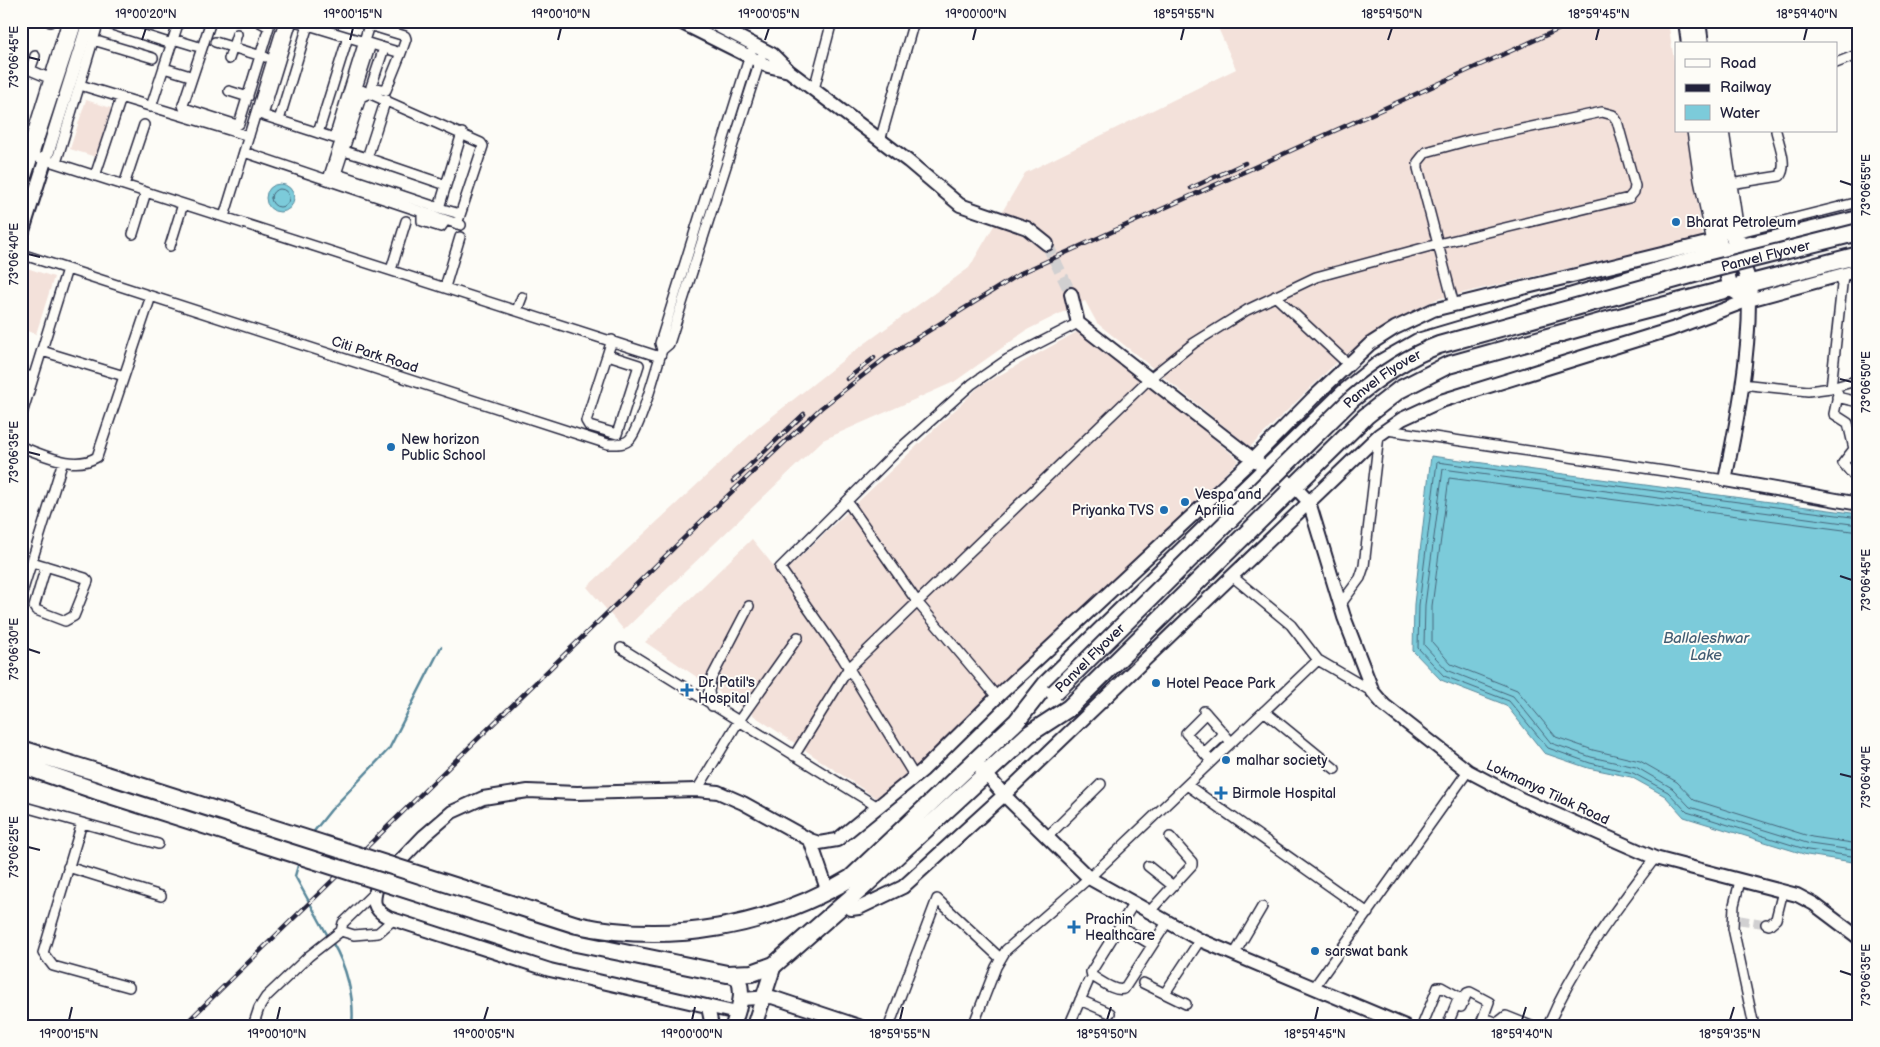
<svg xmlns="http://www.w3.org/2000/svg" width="1880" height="1047" font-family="'Balsamiq Sans',sans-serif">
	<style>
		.built { fill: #f3e1da }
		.water { fill: #7ccbda; stroke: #58879a }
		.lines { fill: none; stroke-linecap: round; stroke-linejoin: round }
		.shore { stroke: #46667b; stroke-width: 1 }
		.stream { stroke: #58879a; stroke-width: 2.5 }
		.street-tunnel { stroke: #d1d0d1; stroke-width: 9; stroke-dasharray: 9 4.5; stroke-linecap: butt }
		.secondary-tunnel { stroke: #d1d0d1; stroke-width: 12; stroke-dasharray: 12 6; stroke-linecap: butt }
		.street-casing { stroke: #22223b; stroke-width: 12 }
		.secondary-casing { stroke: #22223b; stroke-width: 16 }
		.primary-casing { stroke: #22223b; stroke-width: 18 }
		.highway-casing { stroke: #22223b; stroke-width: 20 }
		.street { stroke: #fdfcf7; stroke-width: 9 }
		.secondary { stroke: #fdfcf7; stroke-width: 12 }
		.primary { stroke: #fdfcf7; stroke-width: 14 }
		.highway { stroke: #fdfcf7; stroke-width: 16 }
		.rail-casing { stroke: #22223b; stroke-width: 4.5 }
		.rail { stroke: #fdfcf7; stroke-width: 2.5; stroke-dasharray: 8; stroke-linecap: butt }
		.highway-bridge-casing { stroke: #22223b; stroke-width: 20; stroke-linecap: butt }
		.highway-bridge { stroke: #fdfcf7; stroke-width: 16 }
		.ticks { fill: none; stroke: #22223b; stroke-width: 2 }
		.poi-dot { fill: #1f6fb2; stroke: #fdfcf7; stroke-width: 2 }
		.labels { text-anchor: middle; stroke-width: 4; stroke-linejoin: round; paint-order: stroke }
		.poi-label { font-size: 14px; fill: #22223b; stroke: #fdfcf7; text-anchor: start }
		.street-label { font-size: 14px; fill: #22223b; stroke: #fdfcf7 }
		.water-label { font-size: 15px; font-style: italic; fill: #425d73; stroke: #fdfcf7 }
		.neatline { fill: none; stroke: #22223b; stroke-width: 2 }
		.ticks-label { font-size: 12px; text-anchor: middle; fill: #22223b }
	</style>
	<rect width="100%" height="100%" fill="#fdfcf7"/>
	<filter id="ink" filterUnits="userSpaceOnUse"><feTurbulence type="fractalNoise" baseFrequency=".02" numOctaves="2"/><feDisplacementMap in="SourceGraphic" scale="10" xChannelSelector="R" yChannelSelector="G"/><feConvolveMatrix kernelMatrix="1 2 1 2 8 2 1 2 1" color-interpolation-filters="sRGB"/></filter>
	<g filter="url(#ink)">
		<path class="built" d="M1215 21H1668L1676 74V131H1686L1703 237 1437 299 1388 323 1338 361 1250 447 1097 323 1085 301 1027 330 954 382 823 440 624 630 587 587 760 426 856 350 969 268 1025 173 1236 69Z
			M86 100 111 108 96 157 70 149Z
			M21 266 54 277 36 334 21 329Z
			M1082 329 1239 460 921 767 876 798 645 642 752 539 781 575 980 386Z"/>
		<path class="water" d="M266 198a14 14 0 1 1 28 0a14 14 0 1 1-28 0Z
			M1431 456 1859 514V863L1807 855 1684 817 1665 796 1631 777 1588 768 1544 753 1506 705 1441 680 1413 651 1414 604Z"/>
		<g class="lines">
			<path class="shore" d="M271 198a9 9 0 1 1 18 0a9 9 0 1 1-18 0Z
				M1859 518 1437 462 1419 605 1418 648 1444 676 1509 701 1548 748 1590 763 1633 773 1668 792 1687 812 1808 850 1859 857
				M1859 525 1443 469 1425 605 1424 645 1447 670 1513 696 1551 743 1591 757 1636 767 1672 788 1690 807 1810 844 1859 851
				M1859 532 1449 478 1432 606V642L1451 664 1517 690 1556 737 1593 750 1640 761 1677 782 1694 800 1812 837 1859 844"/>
			<path class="stream" d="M311 835 331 810 389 749 441 647
				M299 862 295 876 329 938
				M332 942C346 965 355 998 352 1026"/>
			<path class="street-tunnel" d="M1740 920 1766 924"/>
			<path class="secondary-tunnel" d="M1047 244 1071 294"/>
			<defs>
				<path id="street" d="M49 21 50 22
					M100 21 172 44
					M211 21 183 105 184 108 237 125 239 124 269 27 258 21
					M295 21 401 53 406 39 405 36 356 21
					M21 22V21
					M173 39 196 46
					M93 40 153 58
					M215 42 265 57
					M384 48 371 87 386 90 401 53
					M35 56 30 70 49 78
					M229 59 237 34
					M1836 63 1859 54
					M164 68 187 75
					M80 85 249 136
					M357 88 481 143 483 146 457 224
					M814 89 832 21
					M229 91 248 97
					M386 99 367 158 446 185 462 133
					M151 107 179 21
					M256 113 334 138 369 25
					M263 115 292 21
					M279 120 308 25
					M1692 131 1699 180 1713 247
					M1724 131 1740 238
					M318 133 348 37
					M880 141 914 21
					M344 151 367 158
					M21 152 660 357
					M244 152 461 225
					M26 153 67 21
					M56 163 99 21
					M331 172 439 208
					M336 174 361 97 370 93
					M95 176 121 98
					M328 179 371 44
					M1730 184 1780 176C1788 165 1779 144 1776 131
					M124 185 144 125
					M446 185 439 208 460 214
					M422 212V221L441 227 446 220
					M224 217 284 21
					M133 234 146 192
					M1732 234 1859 202
					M170 246 183 204
					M21 254 608 444C615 444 625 445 630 439 641 426 656 369 662 350L669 344 761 57
					M391 270 406 221
					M445 287 460 237
					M1275 296 1348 364
					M517 310 522 297
					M662 350 660 343 751 52
					M42 351 124 376
					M608 355 639 365 617 434 589 426 586 421 612 340
					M21 374 33 377
					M1741 384 1808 391 1831 388 1859 380
					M1836 387 1838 395 1834 414 1848 423 1854 449 1843 463 1853 475 1859 472
					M1831 388 1843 275
					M1837 397 1854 401 1859 400
					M21 417 67 269
					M1387 430 1725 480
					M21 447C45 455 74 471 97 457L151 296
					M847 501 918 603 997 697
					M32 562 85 578 88 581 74 616 65 621 36 610 34 607 46 566
					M1233 577 1291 625 1318 660 1373 692
					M21 596 63 461
					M1340 605 1360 578 1364 566 1379 435
					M621 648 878 807
					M712 706 709 692 711 679 749 606
					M1204 711 1231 742
					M1264 711 1335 769
					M1206 713 1186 733 1211 761
					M1204 753 1224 734
					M794 756 848 669 1149 379 1194 343 1247 310 1316 277 1438 244 1629 198 1634 192 1635 186 1617 121 1613 115 1602 112 1470 140 1426 152 1418 162V168L1454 305
					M915 777 842 657 780 568 896 452 972 384 1008 359 1078 323
					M1187 785 1368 913
					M697 790 738 722 798 637
					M21 806 158 844
					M82 823 43 953 53 966 129 987
					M1047 837 1101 784
					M1148 866 1173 886
					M68 867 161 896
					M1740 881 1734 905 1733 928 1754 1026
					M1134 903 1091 972 1092 976C1101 981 1114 992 1124 989L1168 921
					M1150 911 1192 865V862L1170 837
					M1766 924 1769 925 1776 919 1783 891
					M1120 926 1152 945
					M341 931 354 935 378 933 394 919
					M1235 953 1262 907
					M1143 983 1186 1004
					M1315 986 1468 771
					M1165 993 1200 940
					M1080 1000 1110 1013
					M1461 1007 1467 993 1470 992 1489 1002 1480 1026
					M253 1026 259 1008 266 997 309 956 341 931 343 923 375 892
					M889 1026 937 899 1000 958
					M973 1026 996 967 1006 950 1089 878 1318 660
					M1069 1026 1088 982
					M1422 1026 1438 987H1441L1459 997 1447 1026
					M1486 1026 1490 1020 1497 1023 1506 1016 1531 1026
					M1548 1026C1574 964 1615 911 1655 858"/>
				<path id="secondary" d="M678 21 768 66 789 71
					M708 21 772 54 789 71 908 161 960 205 1027 228 1047 244
					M21 189 76 21
					M21 237 89 21
					M1071 294 1078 323 1253 459 1294 486 1309 502 1344 617 1373 692 1384 705 1468 771 1521 799 1655 858 1797 895 1814 904 1859 938
					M1749 300C1749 360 1737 422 1725 480L1859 504
					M980 767 1004 795 1089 878 1200 940 1405 1026
					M810 840 828 892
					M845 903 851 909 859 908 903 887 1004 795 1379 435 1402 419 1441 401 1672 329 1749 300 1859 270
					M742 999 772 997 859 1026
					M708 1007 712 1026
					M737 1013 550 970 389 918C372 909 372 901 378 884L424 836 452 812 483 798 528 791 577 793 697 790 718 792 743 803 810 840 819 843 837 840 923 770 1000 694 1253 459 1313 398 1370 344 1395 328 1433 310 1719 240"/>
				<path id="primary" d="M1686 21 1689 44
					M1698 21 1701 44
					M1702 131 1719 240 1731 289 1749 300 1750 285 1732 234 1715 131
					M727 974 738 978C745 995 738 1010 733 1026
					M754 1026 774 965"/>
				<path id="highway" d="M21 749 106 775
					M21 765 100 792
					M577 925C670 945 770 927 851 878L1017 721 1046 684 1344 393 1381 363 1418 342 1721 252 1859 219
					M571 942 727 974 752 973 774 965 861 889 1029 734 1069 708 1366 416 1399 390 1448 365 1608 320 1859 255"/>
			</defs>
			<use href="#street" class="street-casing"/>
			<use href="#secondary" class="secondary-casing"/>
			<use href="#primary" class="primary-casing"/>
			<use href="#highway" class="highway-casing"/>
			<use href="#street" class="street"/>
			<use href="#secondary" class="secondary"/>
			<use href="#primary" class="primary"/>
			<use href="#highway" class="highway"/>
			<defs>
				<path id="rail" d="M1191 188 1245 163
					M847 379 874 358
					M733 481 804 414
					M183 1026 720 503 821 408 888 356 1023 272 1577 21"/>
			</defs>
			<use href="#rail" class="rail-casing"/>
			<use href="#rail" class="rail"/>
			<defs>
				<g id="highway-bridge">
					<path id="s1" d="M1054 693 1351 400C1378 377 1406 357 1439 345L1712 269 1859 232"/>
					<path d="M106 775 577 925"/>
					<path d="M100 792 571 942"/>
				</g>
			</defs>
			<use href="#highway-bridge" class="highway-bridge-casing"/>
			<use href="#highway-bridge" class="highway-bridge"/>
		</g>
	</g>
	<path class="ticks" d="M142 40 146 28M350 40 353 28M558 40 561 28M765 40 769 28M973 40 976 28M1181 40 1184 28M1388 40 1392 28M1596 40 1599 28M1804 40 1807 28M28 57 40 60M1840 181 1852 185M28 254 40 257M1840 379 1852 382M28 452 40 455M1840 576 1852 580M28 649 40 653M1840 774 1852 777M28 847 40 850M1840 971 1852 975M69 1020 72 1007M277 1020 280 1007M484 1020 488 1007M692 1020 695 1007M900 1020 903 1007M1107 1020 1111 1007M1315 1020 1318 1007M1522 1020 1526 1007M1730 1020 1734 1007"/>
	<g class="poi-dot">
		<circle cx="1676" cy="222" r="5"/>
		<circle cx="391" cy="447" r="5"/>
		<circle cx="1185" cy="502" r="5"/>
		<circle cx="1164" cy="510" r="5"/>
		<circle cx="1156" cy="683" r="5"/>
		<path d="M684.5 682.5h5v5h5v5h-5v5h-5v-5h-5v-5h5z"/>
		<circle cx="1226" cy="760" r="5"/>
		<path d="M1218.5 785.5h5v5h5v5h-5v5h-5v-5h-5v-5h5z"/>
		<path d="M1071.5 919.5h5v5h5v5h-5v5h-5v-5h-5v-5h5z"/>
		<circle cx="1315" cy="951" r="5"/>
	</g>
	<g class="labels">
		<g class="poi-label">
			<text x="1686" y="227">Bharat Petroleum</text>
			<text x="401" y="444">New horizon<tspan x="401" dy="16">Public School</tspan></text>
			<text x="1195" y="499">Vespa and<tspan x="1195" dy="16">Aprilia</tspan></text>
			<text x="1154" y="515" text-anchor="end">Priyanka TVS</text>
			<text x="698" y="687">Dr. Patil's<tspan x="698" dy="16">Hospital</tspan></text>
			<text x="1166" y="688">Hotel Peace Park</text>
			<text x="1236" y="765">malhar society</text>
			<text x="1232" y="798">Birmole Hospital</text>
			<text x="1085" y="924">Prachin<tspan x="1085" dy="16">Healthcare</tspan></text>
			<text x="1325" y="956">sarswat bank</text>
		</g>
		<g class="street-label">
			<text dy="5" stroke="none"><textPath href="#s1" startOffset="860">Panvel Flyover</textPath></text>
			<text transform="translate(375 354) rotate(18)" y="5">Citi Park Road</text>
			<text dy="5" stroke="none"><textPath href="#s1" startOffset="455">Panvel Flyover</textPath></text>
			<text dy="5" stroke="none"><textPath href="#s1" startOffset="50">Panvel Flyover</textPath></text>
			<text transform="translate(1548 792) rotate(25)" y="5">Lokmanya Tilak Road</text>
		</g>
		<g class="water-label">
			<text x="1706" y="643">Ballaleshwar<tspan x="1706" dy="17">Lake</tspan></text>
		</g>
	</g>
	<rect width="1880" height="1047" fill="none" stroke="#fdfcf7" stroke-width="55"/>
	<rect x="1675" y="42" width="162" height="90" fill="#fdfcf7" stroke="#a5a5ac"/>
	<rect x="1685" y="59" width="25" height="8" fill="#fdfcf7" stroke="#a5a5ac"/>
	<text x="1720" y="68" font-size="15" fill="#22223b">Road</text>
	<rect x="1685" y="84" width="25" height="8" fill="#22223b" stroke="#a5a5ac"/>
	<text x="1720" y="92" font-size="15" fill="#22223b">Railway</text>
	<rect x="1685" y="105" width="25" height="15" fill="#7ccbda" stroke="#a5a5ac"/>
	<text x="1720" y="118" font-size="15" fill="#22223b">Water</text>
	<rect x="28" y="28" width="1824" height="992" class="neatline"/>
	<g class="ticks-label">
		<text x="146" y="18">19°00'20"N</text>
		<text x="353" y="18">19°00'15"N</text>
		<text x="561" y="18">19°00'10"N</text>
		<text x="769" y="18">19°00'05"N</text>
		<text x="976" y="18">19°00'00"N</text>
		<text x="1184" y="18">18°59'55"N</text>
		<text x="1392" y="18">18°59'50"N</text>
		<text x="1599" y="18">18°59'45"N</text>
		<text x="1807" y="18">18°59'40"N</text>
		<text transform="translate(14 57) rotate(-90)" y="4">73°06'45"E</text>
		<text transform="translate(1866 185) rotate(-90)" y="4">73°06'55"E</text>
		<text transform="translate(14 254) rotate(-90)" y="4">73°06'40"E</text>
		<text transform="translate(1866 382) rotate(-90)" y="4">73°06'50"E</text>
		<text transform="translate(14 452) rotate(-90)" y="4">73°06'35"E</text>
		<text transform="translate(1866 580) rotate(-90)" y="4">73°06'45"E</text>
		<text transform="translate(14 649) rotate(-90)" y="4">73°06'30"E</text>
		<text transform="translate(1866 777) rotate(-90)" y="4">73°06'40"E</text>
		<text transform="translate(14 847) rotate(-90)" y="4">73°06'25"E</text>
		<text transform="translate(1866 975) rotate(-90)" y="4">73°06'35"E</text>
		<text x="69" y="1038">19°00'15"N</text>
		<text x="277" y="1038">19°00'10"N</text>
		<text x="484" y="1038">19°00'05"N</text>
		<text x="692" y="1038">19°00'00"N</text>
		<text x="900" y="1038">18°59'55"N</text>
		<text x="1107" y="1038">18°59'50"N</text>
		<text x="1315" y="1038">18°59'45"N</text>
		<text x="1522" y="1038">18°59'40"N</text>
		<text x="1730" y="1038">18°59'35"N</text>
	</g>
</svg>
